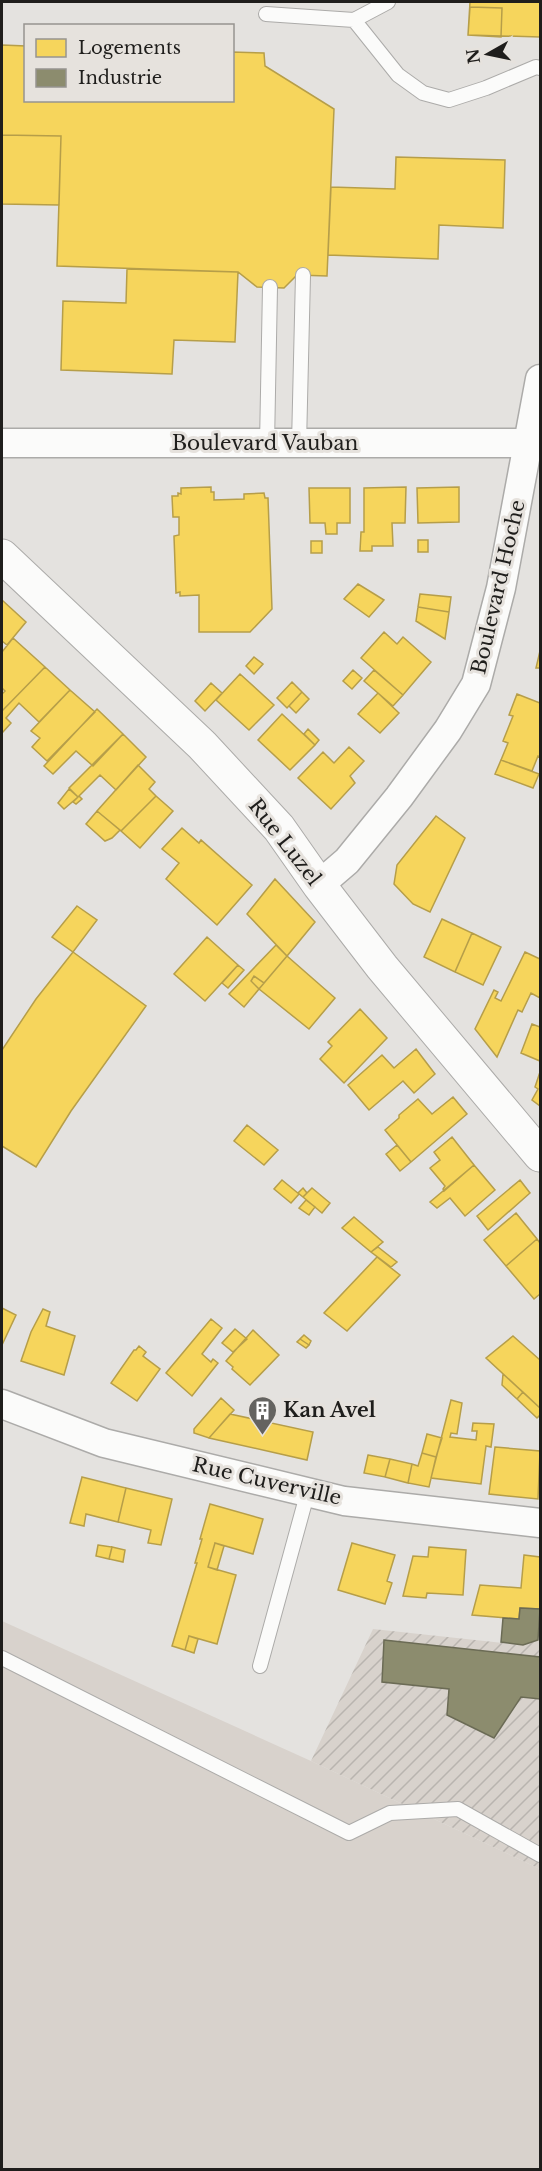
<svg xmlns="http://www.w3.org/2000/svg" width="542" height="2171" font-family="'Libre Baskerville',serif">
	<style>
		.built { fill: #d8d2cc }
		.industrial { fill: url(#industrial-furrows) }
		.homes { fill: #f6d55c; stroke: #b69e49; stroke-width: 1.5 }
		.industry { fill: #8c8c6e; stroke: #6b6b55; stroke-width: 1.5 }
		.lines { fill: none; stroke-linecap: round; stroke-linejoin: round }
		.service-casing { stroke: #acaba9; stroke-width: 16 }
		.minor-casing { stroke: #acaba9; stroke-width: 31 }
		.tertiary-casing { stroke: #acaba9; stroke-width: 35 }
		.service { stroke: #fbfbfa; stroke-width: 14 }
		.minor { stroke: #fbfbfa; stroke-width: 28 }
		.tertiary { stroke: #fbfbfa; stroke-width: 33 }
		.labels { text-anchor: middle; stroke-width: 6; stroke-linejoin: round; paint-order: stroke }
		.street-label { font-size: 20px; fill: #1f1e1c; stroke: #e6e2dd }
		.poi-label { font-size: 20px; font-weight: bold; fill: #1f1e1c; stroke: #e6e2dd; text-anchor: start }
	</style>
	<defs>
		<pattern id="industrial-furrows" width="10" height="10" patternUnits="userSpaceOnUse" patternTransform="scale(1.5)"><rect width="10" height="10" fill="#d8d2cc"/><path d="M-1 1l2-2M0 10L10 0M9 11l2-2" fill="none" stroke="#b9b4af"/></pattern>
	</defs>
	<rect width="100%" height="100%" fill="#e4e2df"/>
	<path class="built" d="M2 1621 311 1761 540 1869V2169L2 2170Z"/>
	<path class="industrial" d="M373 1629 522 1645 540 1639V1869L311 1761Z"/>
	<path class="homes" d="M470 2H540V37L468 35Z
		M470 7 502 8 501 37 468 35Z
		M2 45 26 46V100H232V52L264 53 265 66 334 109 327 276 297 275 284 288 257 287 238 272 57 266 61 136 2 135Z
		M2 135 61 136 59 205 2 204Z
		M396 157 505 160 503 228 439 225 438 259 328 255 331 187 395 189Z
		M127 269 238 272 235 342 174 340 172 374 61 370 63 301 126 303Z
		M211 487V492H214V500L244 499V494L264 493 265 498H268L272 609 250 632H199V595L180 596V592L176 593 174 536 179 535V517H173L172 496H178V493L181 494V488Z
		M406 487 405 523H392L393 546H372V551H360L361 532H364V488Z
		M459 487V522L418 523 417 488Z
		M309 488H350V523H337V534H326L325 523H310Z
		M418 540H428V552H418Z
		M311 541H322V553H311Z
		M358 584 384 600 369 617 344 599Z
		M420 594 451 597 449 612 418 607Z
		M2 600 26 622 7 645 2 641Z
		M418 607 449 612 445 639 416 621Z
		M384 632 397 644 403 637 431 662 403 695 361 658Z
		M13 638 45 667 2 711V694L5 691 2 688V652Z
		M540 651V668H536Z
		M254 657 263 664 254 674 246 666Z
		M45 667 70 690 39 722 19 703 6 718 11 723 2 733V711Z
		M353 670 362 678 352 689 343 681Z
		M374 670 403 695 393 706 364 681Z
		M240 674 274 705 249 730 216 700Z
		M292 682 302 692 287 708 277 698Z
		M211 683 222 693 205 711 195 701Z
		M70 690 95 712 47 761 32 747 40 738 31 731Z
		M302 692 309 699 296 713 289 706Z
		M378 693 399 713 380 733 358 714Z
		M517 694 540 703V757L538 756 532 771 501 760 508 743 503 741 513 716 509 715Z
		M97 709 123 734 93 766 76 751 53 774 44 766Z
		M282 714 315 745 290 770 258 740Z
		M308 729 319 740 315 745 304 734Z
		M123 734 146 757 116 790 100 775 78 797 69 788Z
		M349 747 364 761 350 776 355 783 331 809 298 778 323 752 334 763Z
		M501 760 539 774 533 788 495 774Z
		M138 765 155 782 149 789 156 796 121 831 97 811Z
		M69 789 78 797 64 809 58 803Z
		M79 796 82 799 76 804 73 802Z
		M156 796 173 811 140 848 121 831Z
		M97 811 120 830 112 838 105 841 86 824Z
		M436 816 465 838 430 912 413 904 394 884 397 865Z
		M182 828 199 843 201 840 252 885 217 925 166 879 179 863 162 849Z
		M275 879 315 922 287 956 247 914Z
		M77 906 97 920 73 952 52 937Z
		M442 919 472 933 455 972 424 957Z
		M472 933 501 947 483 985 455 972Z
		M207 937 238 965 205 1001 174 974Z
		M276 945 287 956 264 983 254 976 251 981 259 989 244 1007 229 994Z
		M73 952 146 1006 71 1111 36 1167 2 1146V1050L36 999Z
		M525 952 540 959V998L531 993 522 1012 518 1010 497 1057 475 1029 494 990 498 992 495 998 501 1001Z
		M287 956 335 998 309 1029 259 989Z
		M238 965 244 970 228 988 222 983Z
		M254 976 264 983 259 989 251 981Z
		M360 1009 387 1038 344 1083 320 1059 332 1046 328 1042Z
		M532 1024 540 1027V1061L521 1053Z
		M416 1049 435 1074 414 1093 403 1081 369 1110 348 1085 382 1055 394 1068Z
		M540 1072V1106L532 1100 538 1089 535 1087Z
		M453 1097 467 1114 411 1162 385 1130 399 1118V1115L418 1099 432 1114Z
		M247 1125 278 1150 264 1165 234 1141Z
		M452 1137 474 1165 444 1191 443 1189 445 1186 430 1168 440 1160 434 1152Z
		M397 1145 411 1162 400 1171 386 1154Z
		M474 1165 495 1190 465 1216 450 1198 437 1208 430 1202Z
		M282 1180 299 1194 291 1203 274 1189Z
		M520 1180 530 1193 488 1230 477 1216Z
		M303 1188 307 1193 303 1197 298 1193Z
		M312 1188 330 1203 322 1213 303 1197Z
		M306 1200 315 1207 309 1215 299 1208Z
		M516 1213 537 1239 506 1266 484 1240Z
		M354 1217 383 1242 371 1252 342 1228Z
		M537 1239 540 1243V1294L534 1299 506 1266Z
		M378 1247 397 1262 391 1267 371 1252Z
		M377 1257 400 1275 347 1331 324 1313Z
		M2 1308 16 1315 2 1345Z
		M43 1309 50 1312 46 1326 75 1336 64 1375 21 1361 31 1332Z
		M211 1319 222 1328 202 1354 211 1362 213 1359 218 1363 192 1396 166 1373Z
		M235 1329 247 1339 233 1352 222 1343Z
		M253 1330 279 1355 250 1385 232 1369 233 1367 226 1361Z
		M304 1335 311 1341 309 1345 300 1339Z
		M513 1336 540 1360V1408L486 1358Z
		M300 1339 309 1345 306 1348 297 1342Z
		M139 1346 146 1352 143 1356 160 1369 137 1401 111 1383 134 1350H136Z
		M503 1374 523 1392 517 1399 502 1385Z
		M523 1392 540 1408V1418L539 1416 537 1418 517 1399Z
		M221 1398 234 1410 209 1438 194 1433V1429Z
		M451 1400 462 1403 457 1434 451 1433 450 1437 476 1440 477 1431H472L473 1423 494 1424 491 1447 486 1446 481 1484 431 1478Z
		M230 1414 313 1432 307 1460 209 1438Z
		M427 1434 442 1438 436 1457 422 1453Z
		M495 1447 540 1451 538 1499 489 1494Z
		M422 1453 436 1457 429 1487 408 1483 412 1464 418 1466Z
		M368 1455 390 1459 385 1477 364 1473Z
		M390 1459 412 1464 408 1483 385 1477Z
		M82 1477 126 1488 118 1522 86 1514 84 1526 70 1523Z
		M126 1488 172 1499 161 1545 148 1543 151 1530 118 1522Z
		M210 1504 263 1519 253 1554 215 1543 208 1567 236 1575 217 1644 189 1636 185 1650 172 1646 197 1563H195L202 1539H200Z
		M215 1543 224 1546 217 1570 208 1567Z
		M352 1543 395 1555 387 1581 392 1583 385 1604 338 1590Z
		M98 1545 112 1547 109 1559 96 1556Z
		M112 1547 125 1550 123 1562 109 1559Z
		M429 1547 466 1550 463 1595 427 1593 426 1598 403 1596 413 1556 428 1557Z
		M524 1555 540 1557V1609L520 1608 519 1619 472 1615 480 1585 521 1588Z
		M189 1636 198 1639 194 1653 185 1650Z"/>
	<path class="industry" d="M520 1608 540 1609 538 1640 523 1645 501 1642 503 1618 519 1619Z
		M384 1640 540 1657V1699L521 1697 494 1738 447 1715 449 1689 382 1682Z"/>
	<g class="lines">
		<defs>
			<path id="service" d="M266 14 354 20 398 75 423 93 449 100 486 88 536 67 540 68
				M354 20 388 2
				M267 444 270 287
				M299 444 303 275
				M2 1658 349 1833 390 1813 458 1809 540 1855
				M260 1666 308 1491"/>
			<path id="minor" d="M2 443H540
				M319 885 347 861 399 797 448 730 476 684 501 588 540 379
				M2 1404 104 1443 344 1501 540 1523"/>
			<path id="tertiary" d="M2 556 202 745 279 828 319 885 382 967 540 1155"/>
		</defs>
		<use href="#service" class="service-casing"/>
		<use href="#minor" class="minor-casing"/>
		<use href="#tertiary" class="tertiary-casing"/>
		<use href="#service" class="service"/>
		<use href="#minor" class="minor"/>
		<use href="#tertiary" class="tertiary"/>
	</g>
	<defs>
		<symbol id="building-pin" viewBox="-11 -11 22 30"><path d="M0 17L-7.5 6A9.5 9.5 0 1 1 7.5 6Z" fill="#646360" stroke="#e6e2dd"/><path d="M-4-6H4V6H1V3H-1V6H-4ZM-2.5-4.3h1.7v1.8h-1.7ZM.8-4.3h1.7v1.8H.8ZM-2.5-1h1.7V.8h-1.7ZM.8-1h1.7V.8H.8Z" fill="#fff"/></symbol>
	</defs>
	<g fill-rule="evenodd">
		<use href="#building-pin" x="246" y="1394" width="33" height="45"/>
	</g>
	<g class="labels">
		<g class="street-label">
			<text x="265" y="450">Boulevard Vauban</text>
			<text transform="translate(498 587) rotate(-77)" y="7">Boulevard Hoche</text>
			<text transform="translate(285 842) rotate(52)" y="7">Rue Luzel</text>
			<text transform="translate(267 1481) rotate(13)" y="7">Rue Cuverville</text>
		</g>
		<g class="poi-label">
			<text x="283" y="1417">Kan Avel</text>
		</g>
	</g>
	<rect width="542" height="2171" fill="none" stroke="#1f1e1c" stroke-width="6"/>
	<rect x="24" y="24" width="210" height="78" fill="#e6e2dd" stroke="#969490" stroke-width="1.5"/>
	<rect x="36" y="39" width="30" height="18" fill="#f6d55c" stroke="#969490" stroke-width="1.5"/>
	<text x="78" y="54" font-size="18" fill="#1f1e1c">Logements</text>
	<rect x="36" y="69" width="30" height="18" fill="#8c8c6e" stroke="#969490" stroke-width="1.5"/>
	<text x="78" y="84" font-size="18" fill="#1f1e1c">Industrie</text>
	<g transform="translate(488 54) rotate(261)" stroke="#e6e2dd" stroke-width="4.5" paint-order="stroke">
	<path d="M0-4.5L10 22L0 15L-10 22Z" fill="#1f1e1c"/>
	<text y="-9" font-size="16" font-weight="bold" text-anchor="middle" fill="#1f1e1c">N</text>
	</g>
</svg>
